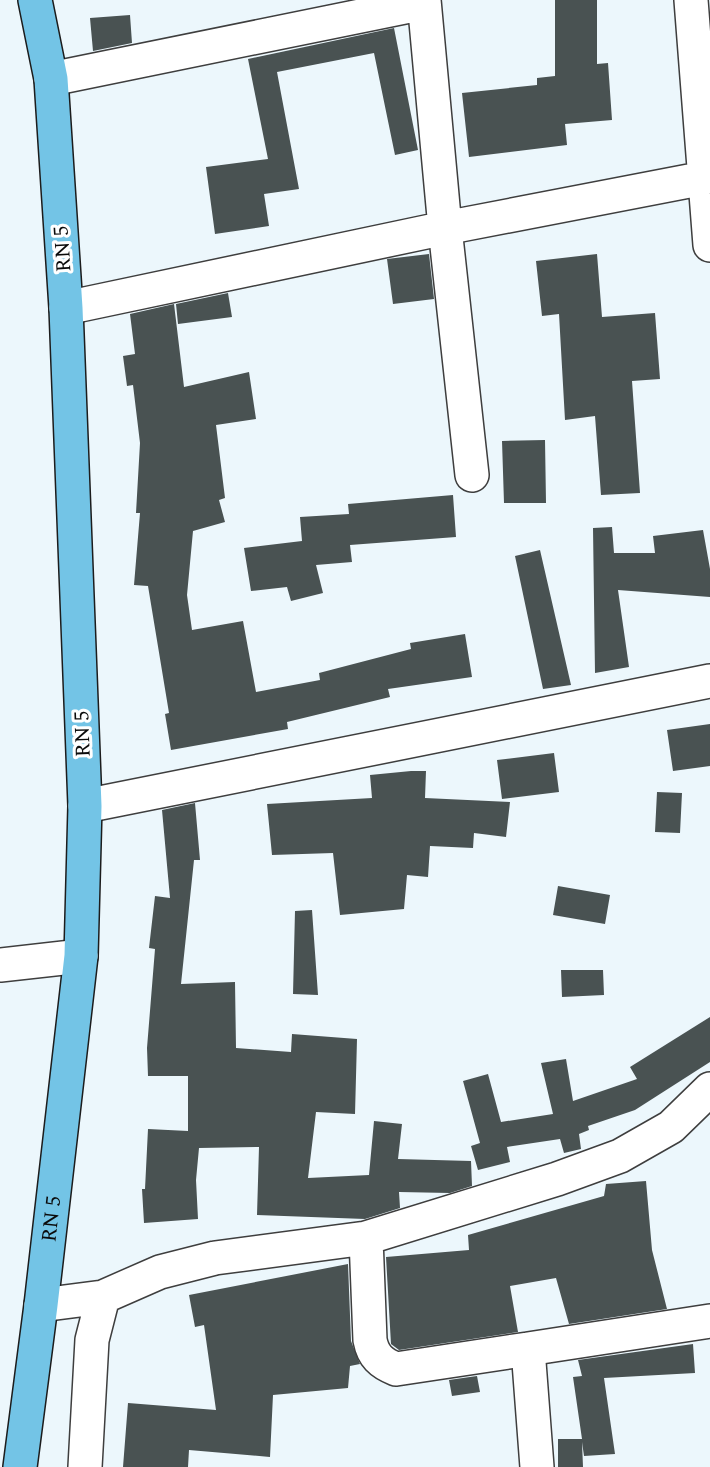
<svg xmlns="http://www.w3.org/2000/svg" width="710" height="1467" font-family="Spectral,serif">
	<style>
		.building { fill: #495252 }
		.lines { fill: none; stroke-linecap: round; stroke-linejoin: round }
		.street-casing { stroke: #3e3e3e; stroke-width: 36 }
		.primary-casing { stroke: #1c1c1c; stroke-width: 36 }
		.street { stroke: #fff; stroke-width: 33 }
		.primary { stroke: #73c4e6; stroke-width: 33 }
		.labels { text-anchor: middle; stroke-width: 6; stroke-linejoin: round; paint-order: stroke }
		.street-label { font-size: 21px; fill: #0b0b0b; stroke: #fff }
	</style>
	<rect width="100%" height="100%" fill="#ecf7fc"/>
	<path class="building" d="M555 0H597V64L608 63 612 120 565 124 567 145 469 157 462 93 537 85V78L555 76Z
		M130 15 132 43 93 51 90 18Z
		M394 28 418 150 395 155 374 53 277 72 299 189 264 194 269 226 215 234 206 167 268 159 248 59Z
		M429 254 434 299 393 304 387 259Z
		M597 254 602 317 655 313 660 379 632 381 640 493 601 495 595 416 565 420 559 314 542 316 536 261Z
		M228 293 232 317 178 324 176 304Z
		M174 304 184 387 249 372 256 419 216 425 225 498 219 500 225 522 193 531 187 595 192 630 243 621 256 692 320 680 319 673 411 649 410 643 465 634 472 677 388 689 390 697 287 722 288 729 171 750 165 714 169 713 148 586 134 585 140 513H136L140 443 133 385 127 386 123 356 135 354 130 314Z
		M545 440 546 503H504L502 441Z
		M453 495 456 537 350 545 352 562 316 565 323 593 291 601 287 587 251 591 244 548 302 541 300 517 349 514 348 504Z
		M612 527 614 553H655L653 536 703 530 710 569V597L618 590 629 667 595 673 593 528Z
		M540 550 571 685 543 689 515 556Z
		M710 724V766L673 771 667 730Z
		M554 753 559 792 502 799 497 760Z
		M411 771H426L425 798 510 802 506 837 474 833 473 848 430 846 428 877 407 875 404 909 340 915 333 853 272 855 267 804 372 798 370 775Z
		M657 792 682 793 680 833 655 832Z
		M195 803 200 860H194L181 984 235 982 236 1048 291 1052 292 1034 357 1039 355 1114 316 1112 308 1178 369 1175 374 1121 402 1124 398 1159 471 1161 472 1186 450 1193 399 1192 400 1208 365 1219 257 1215 259 1147 199 1148 196 1180 198 1219 144 1223 142 1189H145L148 1129 188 1131V1076H148L147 1048 155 949 149 948 155 896 170 898 162 810Z
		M558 886 610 895 605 924 553 915Z
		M312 910 318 995 293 994 295 911Z
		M561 970H603L604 995 562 997Z
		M710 1017V1062L635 1110 588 1126 589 1130 579 1134 581 1149 564 1153 560 1139 507 1147 510 1162 478 1170 471 1146 480 1143 463 1081 488 1074 501 1122 553 1114 541 1063 566 1059 573 1101 637 1079 630 1067Z
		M646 1181 652 1250 667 1309 569 1324 556 1278 510 1286 518 1332 399 1350 391 1344 386 1257 469 1250 468 1235 604 1196 606 1184Z
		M348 1264 351 1341 360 1364 350 1366 348 1388 273 1395 270 1457 189 1450 188 1467H123L128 1403 216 1410 204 1325 195 1327 189 1295Z
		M693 1344 695 1373 604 1378 615 1454 584 1456 582 1442 583 1467H558V1439H582L573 1377 582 1376 578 1360Z
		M477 1376 480 1392 452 1396 449 1380Z"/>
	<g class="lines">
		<defs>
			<path id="street" d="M424 0 445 228 472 475
				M691 0 710 245
				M51 79 424 3
				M66 308 445 228 710 177
				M85 806 710 681
				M0 965 81 956
				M366 1238 370 1340C373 1356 381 1363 396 1369L528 1349 537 1467
				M41 1305 103 1297 160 1272 215 1258 366 1238 557 1179 620 1156 671 1127 710 1089
				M528 1349 710 1321
				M85 1467 92 1340 103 1297"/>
			<g id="primary">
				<path id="s1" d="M20 1467 41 1305 81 956 85 806 66 308 51 79 35 0"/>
			</g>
		</defs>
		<use href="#street" class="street-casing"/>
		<use href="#primary" class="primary-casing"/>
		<use href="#street" class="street"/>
		<use href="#primary" class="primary"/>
	</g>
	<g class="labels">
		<g class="street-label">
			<text transform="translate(62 249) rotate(-94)" y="7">RN 5</text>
			<text transform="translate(82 734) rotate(-92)" y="7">RN 5</text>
			<text dy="7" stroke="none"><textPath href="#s1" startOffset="250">RN 5</textPath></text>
		</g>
	</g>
</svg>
